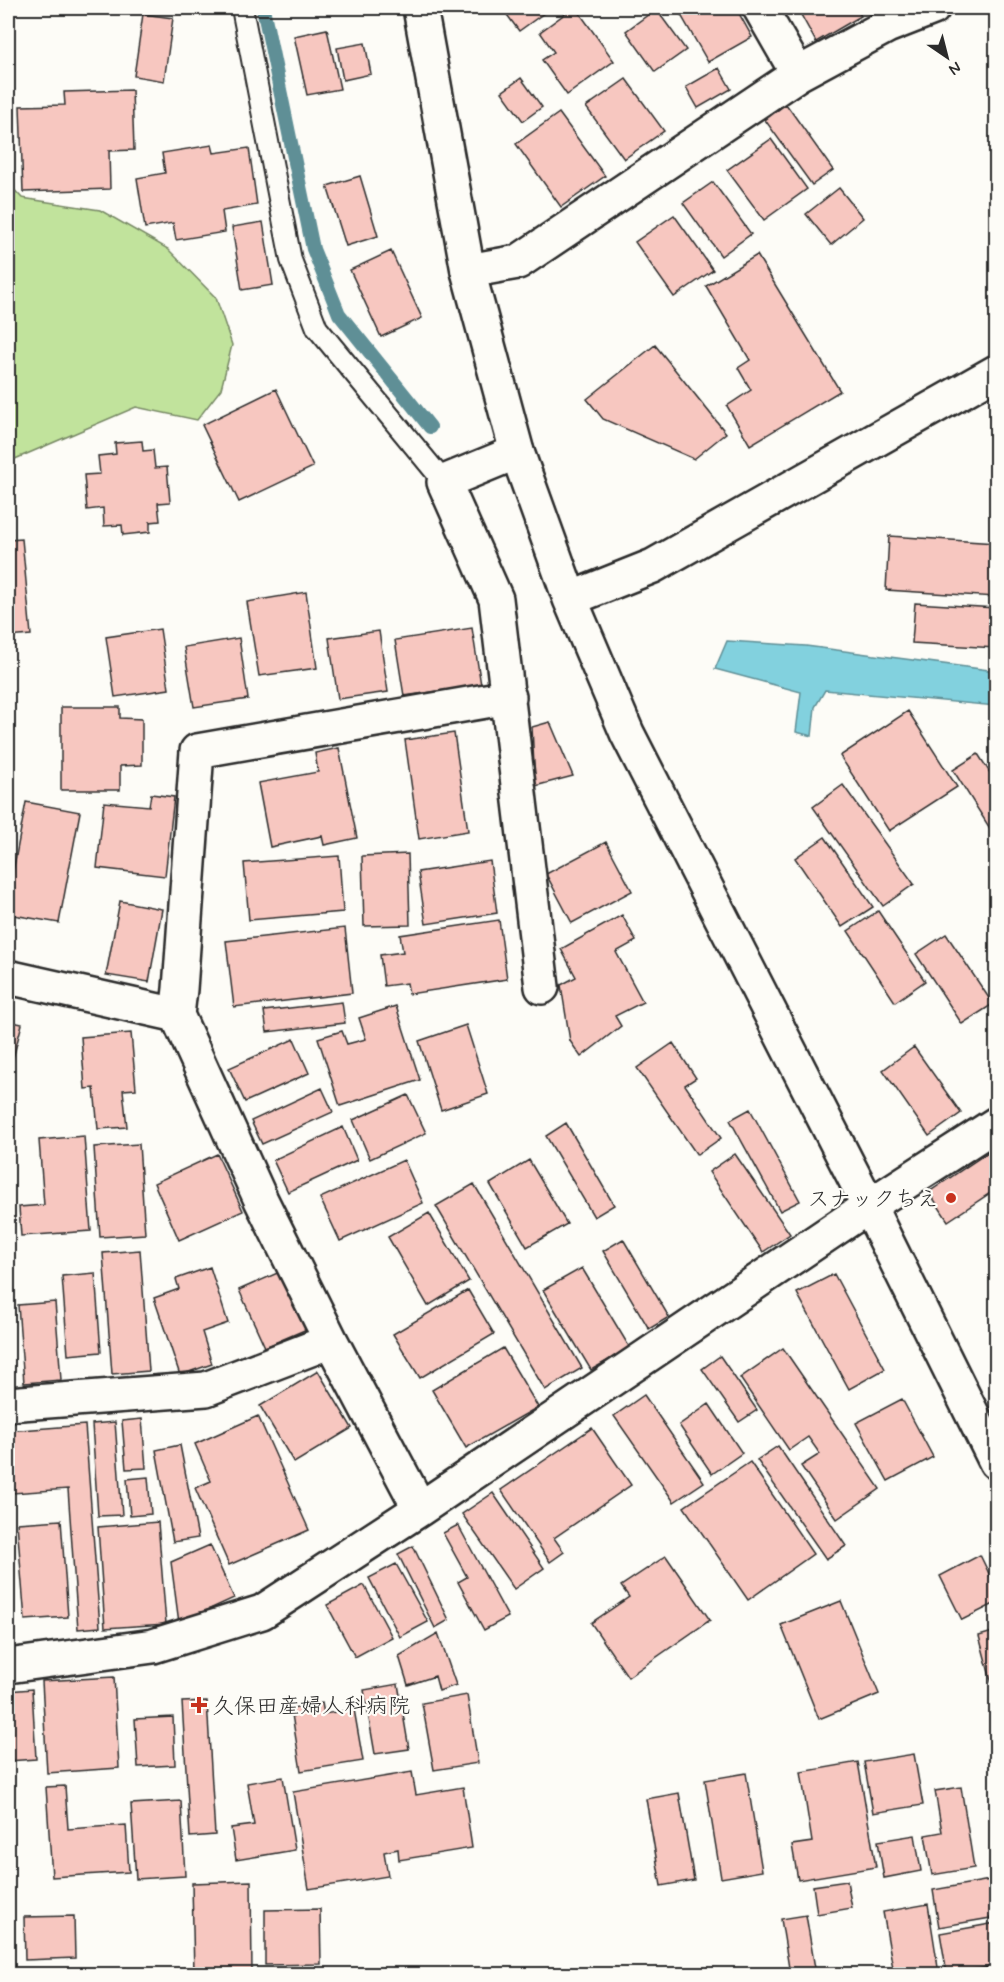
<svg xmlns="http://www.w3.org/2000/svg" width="1004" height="1982" font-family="Mynerve,'Klee One',sans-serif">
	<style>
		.green { fill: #c1e39c; stroke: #768764; stroke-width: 1.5 }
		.water { fill: #82d1de; stroke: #5f8f96; stroke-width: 1.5 }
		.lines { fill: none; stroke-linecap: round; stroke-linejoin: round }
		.stream { stroke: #5f8f96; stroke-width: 14 }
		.building { fill: #f7c7c0; stroke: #2b2b2b; stroke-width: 1.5 }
		.service-casing { stroke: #2b2b2b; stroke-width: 24 }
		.minor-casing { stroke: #2b2b2b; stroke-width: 38 }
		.tertiary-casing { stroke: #2b2b2b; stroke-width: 38 }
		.service { stroke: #fdfcf7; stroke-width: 20 }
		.minor { stroke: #fdfcf7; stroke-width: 33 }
		.tertiary { stroke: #fdfcf7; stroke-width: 33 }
		.poi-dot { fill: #c8321e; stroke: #fdfcf7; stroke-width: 2 }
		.labels { text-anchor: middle; stroke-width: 4.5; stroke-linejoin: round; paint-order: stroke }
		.poi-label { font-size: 22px; fill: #2b2b2b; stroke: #fdfcf7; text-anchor: end }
	</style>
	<rect width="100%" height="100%" fill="#fdfcf7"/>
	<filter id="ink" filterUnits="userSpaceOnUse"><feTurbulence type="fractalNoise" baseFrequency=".0167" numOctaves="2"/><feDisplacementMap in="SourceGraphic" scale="12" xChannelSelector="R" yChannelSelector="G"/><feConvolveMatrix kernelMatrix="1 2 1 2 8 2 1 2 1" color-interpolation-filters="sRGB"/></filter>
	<g filter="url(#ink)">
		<path class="green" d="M8 183 22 198 100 210 168 249 216 298 232 345 221 389 197 420 136 407 8 462Z"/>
		<path class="water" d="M727 641 806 646 996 671V706L825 690 815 707 812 736 796 732 801 692 715 669Z"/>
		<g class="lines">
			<path class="stream" d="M263 8 313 249 339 314 430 427"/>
		</g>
		<path class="building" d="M502 8H551L519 31Z
			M573 8H576L614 61 567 95 542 60 554 52 540 32Z
			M695 8H736L752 37 708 62 681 15Z
			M805 8H856L861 16 816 42 799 11Z
			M656 9 686 50 655 72 626 31Z
			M143 14 173 18 164 81 134 76Z
			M327 29 340 89 307 95 294 36Z
			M365 43 371 74 343 80 337 48Z
			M719 68 731 89 698 108 686 87Z
			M521 78 542 107 523 121 502 92Z
			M626 79 664 131 624 159 586 107Z
			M132 90 134 150 109 151 110 189 23 192 20 106 65 105 64 92Z
			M786 104 833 170 812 185 765 120Z
			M559 113 605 176 561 207 516 144Z
			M771 139 807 189 764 220 727 170Z
			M212 145 214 153 249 148 257 205 222 211 225 232 176 240 173 223 145 228 137 178 165 173 162 153Z
			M360 176 378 236 346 246 327 186Z
			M713 182 751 234 721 256 683 203Z
			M839 188 863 218 831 245 806 214Z
			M674 215 713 270 674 297 635 242Z
			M263 222 273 285 242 290 232 227Z
			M391 251 422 318 381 337 350 270Z
			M757 255 840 391 750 445 727 406 751 390 738 368 750 360 706 286Z
			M655 345 726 433 694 459 603 419 587 399Z
			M276 389 313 467 239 502 202 425Z
			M142 441 143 451 153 450 155 468 167 467 170 502 158 503 160 521 150 522V532L123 535 122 525 104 526 103 508 87 510 84 475 100 474 98 456 116 454 115 443Z
			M889 536 996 543V597L886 590Z
			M22 539 31 635 8 637V540Z
			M306 592 317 668 259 676 247 602Z
			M915 603 996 608V648L912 643Z
			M472 628 481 685 404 696 395 640Z
			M160 629 169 689 115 697 106 637Z
			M379 631 388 692 338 699 329 638Z
			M239 638 248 699 194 707 184 647Z
			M61 707H120V718L142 719V765L120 766V790H61Z
			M908 711 957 787 889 831 840 756Z
			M550 722 573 776 535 786 532 727Z
			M454 733 468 831 419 839 405 740Z
			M339 748 357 838 324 845 322 836 270 847 258 783 318 772 315 753Z
			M978 754 996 782V838L953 770Z
			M843 785 914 884 883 906 813 807Z
			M151 794 174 797 165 876 97 868 104 802 149 806Z
			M26 802 80 812 59 923 8 914V898Z
			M825 837 873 907 842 927 795 858Z
			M606 842 632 891 572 923 546 874Z
			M408 854 410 925 364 926 362 856Z
			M339 856 343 912 249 920 244 863Z
			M490 861 497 913 426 924 418 872Z
			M120 901 162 909 149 982 106 975Z
			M878 911 925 981 895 1002 848 931Z
			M622 915 636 941 616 952 643 1002 615 1016 621 1026 581 1057 570 1041 561 985 576 977 561 949Z
			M499 920 507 979 409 994 407 983 384 986 380 955 403 952 400 935Z
			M345 928 352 993 234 1007 226 941Z
			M946 934 993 1004 962 1024 916 954Z
			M342 1002 345 1023 267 1032 264 1011Z
			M396 1006 420 1080 340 1106 318 1038 342 1031 347 1044 366 1039 359 1018Z
			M8 1021 22 1024 8 1077Z
			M466 1025 488 1094 441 1110 419 1041Z
			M131 1033 136 1089 123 1090 127 1127 98 1129 94 1088 85 1089 81 1037Z
			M294 1039 309 1073 245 1102 229 1068Z
			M673 1043 696 1078 685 1085 721 1138 697 1155 637 1068Z
			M914 1047 961 1113 929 1136 883 1070Z
			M322 1088 333 1112 262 1144 251 1121Z
			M408 1095 426 1133 370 1159 353 1120Z
			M750 1109 800 1201 780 1211 730 1120Z
			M566 1123 614 1205 594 1217 546 1136Z
			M343 1127 357 1160 288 1192 273 1160Z
			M84 1136 91 1231 21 1236 19 1207 44 1205 39 1140Z
			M139 1144 145 1234 100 1237 94 1147Z
			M996 1147V1189L948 1221 929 1192Z
			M217 1154 243 1211 179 1240 154 1183Z
			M735 1154 790 1234 763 1252 709 1172Z
			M404 1160 423 1203 340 1241 320 1198Z
			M529 1160 567 1224 527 1247 490 1184Z
			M474 1184 582 1368 545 1390 436 1206Z
			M429 1213 469 1281 428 1306 388 1237Z
			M623 1239 669 1317 649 1329 603 1251Z
			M140 1250 149 1371 112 1374 103 1253Z
			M210 1267 228 1323 202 1332 212 1364 180 1375 154 1298 179 1289 176 1279Z
			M582 1268 630 1348 591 1370 543 1290Z
			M282 1271 307 1329 265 1347 239 1290Z
			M95 1273 101 1352 68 1355 62 1276Z
			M834 1274 885 1369 849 1389 797 1293Z
			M468 1290 494 1334 420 1378 393 1334Z
			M55 1302 61 1380 24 1383 18 1305Z
			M503 1348 538 1407 466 1448 432 1390Z
			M783 1348 880 1489 837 1519 801 1466 820 1454 808 1437 789 1450 740 1378Z
			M720 1356 757 1410 739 1422 702 1369Z
			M318 1371 352 1428 294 1463 260 1406Z
			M644 1395 704 1482 674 1502 614 1416Z
			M902 1399 933 1457 888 1481 856 1423Z
			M709 1404 742 1453 712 1474 679 1425Z
			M258 1416 309 1530 229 1565 195 1488 211 1481 195 1444Z
			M142 1419 146 1468 126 1469 122 1421Z
			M115 1422 122 1515 98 1516 92 1424Z
			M85 1425 100 1627 78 1629 68 1489 12 1493 8 1431Z
			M592 1428 631 1485 554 1538 564 1552 550 1562 501 1490Z
			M180 1445 198 1538 173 1542 156 1450Z
			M778 1446 846 1546 826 1559 757 1460Z
			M750 1462 813 1554 748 1600 684 1507Z
			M148 1477 151 1514 130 1516 127 1479Z
			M493 1493 544 1568 514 1589 462 1514Z
			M61 1520 68 1617 25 1620 17 1523Z
			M158 1522 166 1624 105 1628 98 1527Z
			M458 1525 508 1617 484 1630 458 1582 467 1577 443 1533Z
			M210 1545 234 1598 179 1623 171 1562Z
			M413 1546 449 1620 435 1628 398 1554Z
			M980 1555 996 1588V1603L962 1620 940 1576Z
			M666 1556 710 1620 628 1677 591 1623 629 1597 621 1586Z
			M396 1564 428 1622 400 1637 369 1578Z
			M8 1584 12 1643H8Z
			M364 1585 392 1637 355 1657 327 1605Z
			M841 1601 879 1694 819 1719 781 1625Z
			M996 1631V1682L992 1684 979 1636Z
			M438 1633 456 1685 439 1691 435 1676 408 1685 399 1656Z
			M114 1677 119 1768 47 1773 42 1681Z
			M398 1684 409 1749 375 1754 364 1690Z
			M32 1689 36 1759 8 1761V1691Z
			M467 1695 478 1763 434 1770 422 1703Z
			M207 1701 215 1835 190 1837 182 1702Z
			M322 1703 324 1714 354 1709 363 1761 301 1771 291 1708Z
			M173 1717 175 1765 138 1767 135 1719Z
			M914 1754 923 1805 873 1813 864 1762Z
			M858 1762 876 1867 798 1880 792 1845 812 1842 801 1772Z
			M412 1772 416 1795 463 1787 472 1848 399 1860 398 1849 384 1852 388 1876 309 1889 293 1792Z
			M746 1773 762 1871 721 1878 705 1780Z
			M283 1777 295 1850 236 1860 231 1828 254 1825 247 1783Z
			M65 1786 68 1829 126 1825 129 1872 52 1877 46 1787Z
			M961 1787 974 1868 932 1875 925 1835 942 1832 935 1791Z
			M679 1793 694 1880 661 1886 646 1799Z
			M181 1801 185 1876 136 1879 131 1804Z
			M915 1835 921 1871 884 1878 878 1841Z
			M996 1879V1917L939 1927 933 1890Z
			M251 1881 252 1974H194L192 1883Z
			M847 1881 852 1908 817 1914 813 1886Z
			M928 1904 939 1974H894L883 1912Z
			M320 1909 321 1964 265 1965V1910Z
			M806 1915 816 1974H790L781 1919Z
			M74 1916 75 1958 25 1960 24 1917Z
			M996 1923V1966L947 1974 940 1933Z
			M321 1969 322 1974H266V1970Z"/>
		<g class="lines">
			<defs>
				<path id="service" d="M242 8 291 260 317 328 444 482"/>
				<path id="minor" d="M760 8 798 74
					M468 271 518 262 798 74 887 26 933 8
					M517 452 444 482 496 599 542 987
					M8 977 177 1015 261 1200 331 1341 420 1509
					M177 1015 180 989 197 751 509 697
					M8 1404 206 1389 331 1341
					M8 1666 153 1646 262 1612 420 1509 869 1206 996 1124"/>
				<path id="tertiary" d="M420 8 468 271 517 452 570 599 627 733 869 1206 996 1462
					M570 599 653 566 996 372"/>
			</defs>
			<use href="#service" class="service-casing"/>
			<use href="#minor" class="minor-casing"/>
			<use href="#tertiary" class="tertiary-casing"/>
			<use href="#service" class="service"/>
			<use href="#minor" class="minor"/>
			<use href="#tertiary" class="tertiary"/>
		</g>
	</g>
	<g class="poi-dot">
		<circle cx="951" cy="1198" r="6"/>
		<path d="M196 1696h6v6h6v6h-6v6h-6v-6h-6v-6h6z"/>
	</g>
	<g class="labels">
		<g class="poi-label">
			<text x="939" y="1206">スナックちえ</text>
			<text x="212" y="1713" text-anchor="start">久保田産婦人科病院</text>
		</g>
	</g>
	<rect width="1004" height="1982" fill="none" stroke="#fdfcf7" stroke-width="30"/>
	<rect x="15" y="15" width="974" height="1952" fill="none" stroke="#2b2b2b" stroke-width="2" filter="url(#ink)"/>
	<g transform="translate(947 57) rotate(145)" stroke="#fdfcf7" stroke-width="4.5" paint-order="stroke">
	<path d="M0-4.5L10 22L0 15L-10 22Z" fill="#2b2b2b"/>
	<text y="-9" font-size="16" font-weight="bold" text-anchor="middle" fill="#2b2b2b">N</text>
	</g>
</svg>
